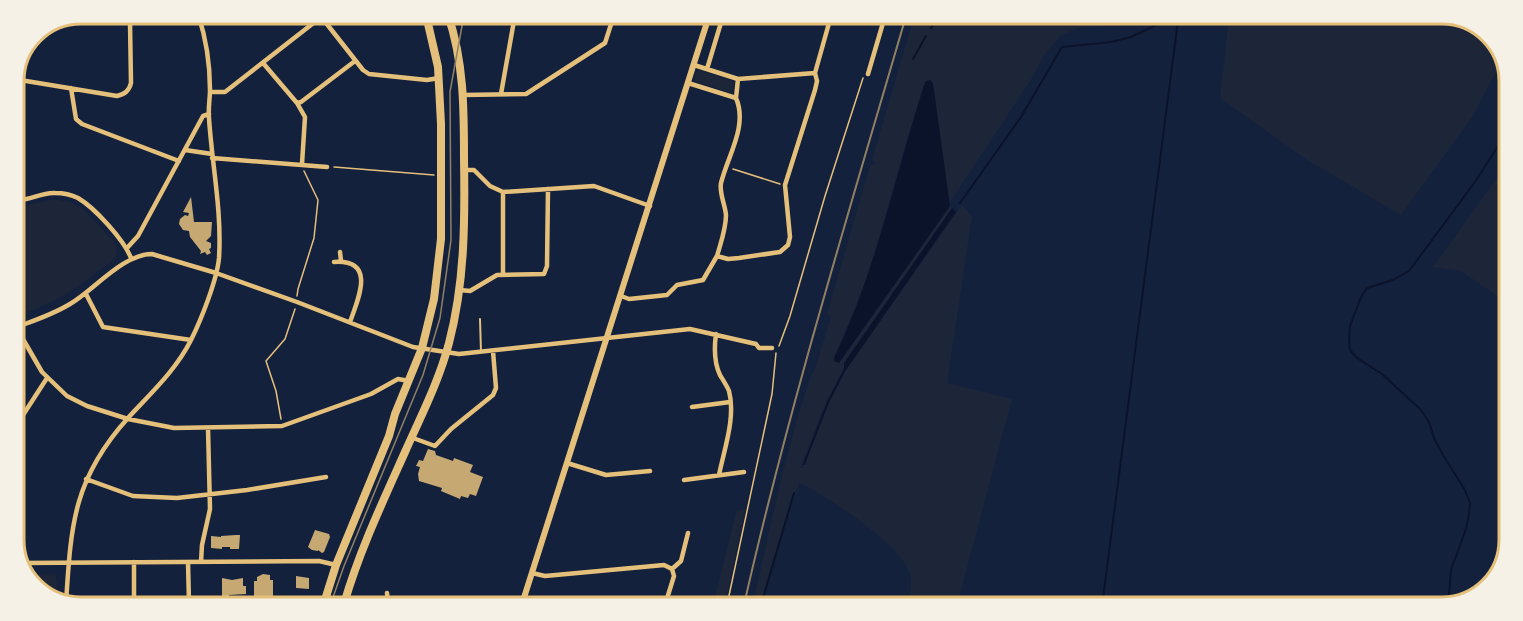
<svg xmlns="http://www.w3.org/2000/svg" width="1523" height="621" font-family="'Titillium Web',sans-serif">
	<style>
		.green { fill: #1d2539 }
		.water { fill: #0b132b }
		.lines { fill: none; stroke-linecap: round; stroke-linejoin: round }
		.stream { stroke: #0b132b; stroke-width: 2 }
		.building { fill: #c6a872 }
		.path { stroke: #e5c07b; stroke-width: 1.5 }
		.service { stroke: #e5c07b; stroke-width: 2 }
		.minor { stroke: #e5c07b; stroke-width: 4.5 }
		.tertiary { stroke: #e5c07b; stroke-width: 6 }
		.primary { stroke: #e5c07b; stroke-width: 8 }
		.tram { stroke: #918062; stroke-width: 1.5 }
		.rail { stroke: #918062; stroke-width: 2 }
		.rim { fill: none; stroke: #e5c07b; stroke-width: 3 }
	</style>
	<rect width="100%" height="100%" fill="#14213d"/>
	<path class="green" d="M914 17H1147L1117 26 1081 27 1061 35 1044 55 1032 78 948 205 933 83 926 82 905 146 867 280 834 358 839 363 950 206 952 208 844 363V368L823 410 800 468H803L825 411 846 370 962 205 972 216 947 383 1012 399 958 602 982 606H909C909 597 912 586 911 578 907 546 826 497 799 482L796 494H793L760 605H753C770 527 786 448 812 373H814L831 316 827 314 870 166 875 164 872 160Z
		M1229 18 1467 19 1496 40 1503 59 1472 117 1401 215 1309 161 1220 98Z
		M700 70 734 82 732 93 696 82 694 79 696 72Z
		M1508 163 1507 303 1461 271 1433 267Z
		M55 199 73 203 84 210 116 244 117 255C112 262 105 266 98 271 73 292 45 307 14 317V206H25Z
		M745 509 725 605H713L737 510Z
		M55 574 57 582 56 602 27 581 25 575Z"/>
	<path class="water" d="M930 80 933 83 950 206 839 363 834 361V358C876 271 895 176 924 85L926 81Z
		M952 208 956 212 846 370 844 368V363Z"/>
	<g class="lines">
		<path class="stream" d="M931 28 939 17
			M913 59 926 36
			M960 203 1021 117 1062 47 1111 42 1131 37 1173 17
			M804 464 828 402 846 367
			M761 605 794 493
			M1102 606 1178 21
			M1448 606 1451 570 1466 529 1469 514 1470 503 1465 490 1443 455 1434 438 1429 422 1421 410 1382 374 1357 358 1350 350 1349 341 1350 326 1361 297 1367 288 1393 280 1409 271 1475 182 1509 129"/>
	</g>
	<path class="building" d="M191 197 194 222H212L211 236 206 241 211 243V248L209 249 211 253 207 255 205 252 200 254 201 251 190 237 189 231 183 230 179 224 180 219 185 215 188 216 189 213 183 212Z
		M428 449 435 451 436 455 453 461 454 458 473 465 470 472 483 477 476 496 470 494 468 498 461 496 460 499 441 491 442 488 419 481 418 474 420 467 416 466 419 460 423 461Z
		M315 530 329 534 330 537 324 552 322 553 318 550V551L312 550 308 547Z
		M236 535H240L239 549H230V547H222V549L211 548V536L221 537V536Z
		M263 574 270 575V580H273V596H270V602L267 603 257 600V596H254V581H257V577Z
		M296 576 309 578V589L296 588Z
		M222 578 232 580 243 578V586H246V594L229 595V598H222Z"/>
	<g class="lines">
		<path class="path" d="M334 167 434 175
			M733 169 780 184
			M297 296 298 289 314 238 318 200 304 171
			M779 346 790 316 825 196 863 78
			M281 419 276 391 266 361 285 339 295 309
			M727 605 772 394 776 353"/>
		<path class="service" d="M480 319 481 352"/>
		<path class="minor" d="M319 14 363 70 369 74 427 80 439 78
			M201 22 231 14
			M263 63 297 103 301 102 355 61
			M694 65 738 79 815 73 831 16
			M707 69 723 16
			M868 74 885 16
			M14 79 117 96C125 94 129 91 131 83L130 22 133 14
			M688 83 736 98C748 126 728 155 721 183 719 193 725 204 726 215 726 229 721 242 717 256
			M71 88 76 119 82 124 179 161
			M210 92H225L325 14
			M501 94 515 15
			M463 95 526 94 605 43 614 15
			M736 98 738 79
			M297 103 305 117 302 164
			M185 150 212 154
			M212 158 327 167
			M464 170H474L490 186 503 192 594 186 650 206
			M14 200C29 202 40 192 55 193 62 193 72 195 78 198 95 208 124 240 131 258
			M127 248 138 236 203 116 209 114
			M340 252 341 261
			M334 262C377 259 358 299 350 322
			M503 275V192
			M460 290 470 291 497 275 544 274 547 266 548 189
			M86 294 103 327 191 340
			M621 296 629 299 667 295 677 285 703 280 717 256 728 259 739 258 780 252 788 245 790 237 785 185 815 90 817 81 815 73
			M16 327 42 372 67 396 87 406 128 419 174 428 282 426 371 394 398 379 409 381
			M14 328C33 321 52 315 70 304 94 290 123 254 152 254L216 273 297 302 413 347 459 354 690 329 756 344 759 348H772
			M716 334C714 348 714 362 720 375 723 380 727 386 729 391 736 417 724 450 719 475
			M692 407 730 402
			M14 429 47 378
			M413 438 435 446 451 429 493 395 496 388 493 351
			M567 463 606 475 650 471
			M86 479 133 496 177 498 247 490 326 477
			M684 480 744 472
			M188 562 189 603
			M201 562 202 545 210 509 208 428
			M21 563 319 561 336 565
			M672 569 681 561 688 533
			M532 573 545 576 664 565 672 569 674 576 665 605
			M387 593 388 604
			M66 603C71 525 73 479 128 418 151 393 176 370 191 340 201 320 217 280 219 258 222 211 212 165 209 118 208 108 210 99 210 90 210 65 206 38 198 14
			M134 603V562
			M388 603 439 599"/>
		<path class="tertiary" d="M522 604 709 16"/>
		<path class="primary" d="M324 603 336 565 389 436 395 414 422 348 434 299 441 239V124L438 67 426 15
			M344 604C359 552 383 501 405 452 421 416 439 381 449 343 465 282 465 220 464 158 464 109 464 62 448 15"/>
		<path class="tram" d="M331 603 344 566 423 375 440 318 451 240 450 92 464 15"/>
		<path class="rail" d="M744 605C789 406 849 212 906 16"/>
	</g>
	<path d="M0 0H1523V621H0ZM81 24H1442A57 57 0 0 1 1499 81V540A57 57 0 0 1 1442 597H81A57 57 0 0 1 24 540V81A57 57 0 0 1 81 24Z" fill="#f6f1e7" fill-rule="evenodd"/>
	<path class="rim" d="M81 24H1442A57 57 0 0 1 1499 81V540A57 57 0 0 1 1442 597H81A57 57 0 0 1 24 540V81A57 57 0 0 1 81 24Z"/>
</svg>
